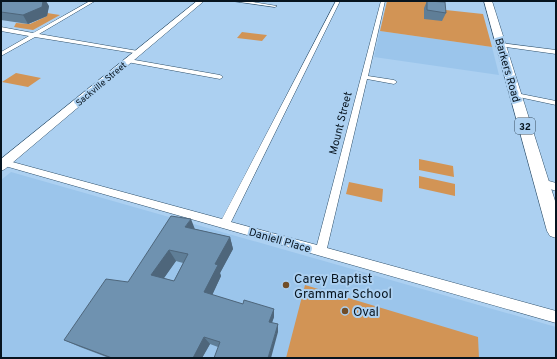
<svg xmlns="http://www.w3.org/2000/svg" width="557" height="359" font-family="Overpass,sans-serif">
	<style>
		.built { fill: #9bc5eb }
		.green { fill: #d29455 }
		.lines { fill: none; stroke-linecap: round; stroke-linejoin: round }
		.street-casing { stroke: #2f506b; stroke-width: 1 }
		.secondary-casing { stroke: #2f506b; stroke-width: 1 }
		.primary-casing { stroke: #2f506b; stroke-width: 1 }
		.street { fill: #fff; fill-rule: evenodd }
		.secondary { fill: #fff; fill-rule: evenodd }
		.primary { fill: #fff; fill-rule: evenodd }
		.wall { fill: #5f7e97; fill-rule: evenodd }
		.shaded-wall { fill: #4e667b }
		.building { fill: #6f92b0; stroke: #4e667b; fill-rule: evenodd }
		.poi-dot { fill: #714d27; stroke: #acd0f1; stroke-width: 1.5 }
		.labels { text-anchor: middle; stroke-width: 4; stroke-linejoin: round; paint-order: stroke }
		.far-street-label { font-size: 9px; fill: #07141f; stroke: #acd0f1 }
		.shield { fill: #acd0f1; stroke: #384c5e; stroke-width: 1 }
		.shield-label { font-size: 10px; font-weight: bold; fill: #07141f }
		.street-label { font-size: 11px; fill: #07141f; stroke: #acd0f1 }
		.near-poi-label { font-size: 13px; fill: #07141f; stroke: #acd0f1; text-anchor: start }
	</style>
	<rect width="100%" height="100%" fill="#acd0f1"/>
	<path class="built" d="M380 31 492 47 499 75 374 57Z
		M11 172 556 327V358H1V180Z"/>
	<path class="green" d="M387 1H427V8L483 14 492 47 380 31Z
		M47 13 60 15 33 30 14 27 16 23 30 24 47 16 45 15Z
		M242 32 267 35 262 41 237 38Z
		M16 73 41 78 28 87 2 82Z
		M419 159 453 166 454 177 419 170Z
		M419 176 455 184V196L419 188Z
		M349 182 383 189 382 202 346 194Z
		M305 285 478 337 479 358H286Z"/>
	<g class="lines">
		<defs>
			<path id="street" d="M90 1H95L39 34 138 51 141 53 140 54 35 37 1 56V52L29 36 1 31V27L33 33Z
				M232 1H246L277 6 275 7Z
				M336 1H340L231 222 317 245 381 1H385L368 76 394 80 397 82 394 84 367 79 327 248 556 311V323L5 166 1 164 2 161 5 160 222 219Z
				M501 43 556 50V54L499 46 498 45Z
				M129 59 220 75 223 77 220 79 127 62 126 61Z
				M516 93 556 101V105L514 96 513 95Z
				M542 179 556 183V191L539 185 537 183 539 181Z"/>
			<path id="secondary" d="M197 1H204L5 169 1 171V159Z"/>
			<path id="primary" d="M484 1H492L556 204V238L550 236 547 231Z"/>
		</defs>
		<use href="#street" class="street-casing"/>
		<use href="#secondary" class="secondary-casing"/>
		<use href="#primary" class="primary-casing"/>
		<use href="#street" class="street"/>
		<use href="#secondary" class="secondary"/>
		<use href="#primary" class="primary"/>
	</g>
	<path class="wall" d="M1 1 49 6 47 16 28 24 1 20Z
		M427 1H439L446 13 442 21 424 19V8Z
		M195 229 230 237 233 249 220 273 221 276 212 295 243 304 274 309V317L272 323 278 324V332L218 347 210 344 202 358H109L80 347 64 340 128 282ZM176 261 183 263 174 281 164 278Z"/>
	<path class="shaded-wall" d="M43 1H46L49 6 47 16 28 24 23 15Z
		M191 219 196 232 185 227Z
		M230 237 233 249 220 273 221 276 209 302 204 292 215 264Z
		M169 250 176 261 159 285 151 275Z
		M274 309V317L269 330V322Z
		M278 324V332L271 358H268Z
		M204 337 210 344 202 358H193Z"/>
	<path class="building" d="M1 1H43L42 7 23 15 1 12Z
		M427 1 445 2 446 13 427 10Z
		M171 216 191 219 185 227 230 237 215 264 218 265 204 292 243 304 244 300 274 309 269 322 278 324 268 358H214L220 342 204 337 193 358H112L64 340 106 279 128 282ZM169 250 188 254 174 281 151 275Z"/>
	<g class="poi-dot">
		<circle cx="286" cy="285" r="4"/>
		<circle cx="345" cy="311" r="4"/>
	</g>
	<g class="labels">
		<g class="far-street-label">
			<text transform="translate(101 84) rotate(-40)" y="3">Sackville Street</text>
		</g>
		<rect class="shield" x="515" y="118" width="20" height="16" rx="3"/>
		<g class="shield-label">
			<text x="525" y="130">32</text>
		</g>
		<g class="street-label">
			<text transform="translate(508 70) rotate(74)" y="4">Barkers Road</text>
			<text transform="translate(340 123) rotate(-76)" y="4">Mount Street</text>
			<text transform="translate(280 240) rotate(16)" y="4">Daniell Place</text>
		</g>
		<g class="near-poi-label">
			<text x="294" y="283">Carey Baptist<tspan x="294" dy="15">Grammar School</tspan></text>
			<text x="353" y="316">Oval</text>
		</g>
	</g>
	<rect width="557" height="359" fill="none" stroke="#07141f" stroke-width="4"/>
</svg>
